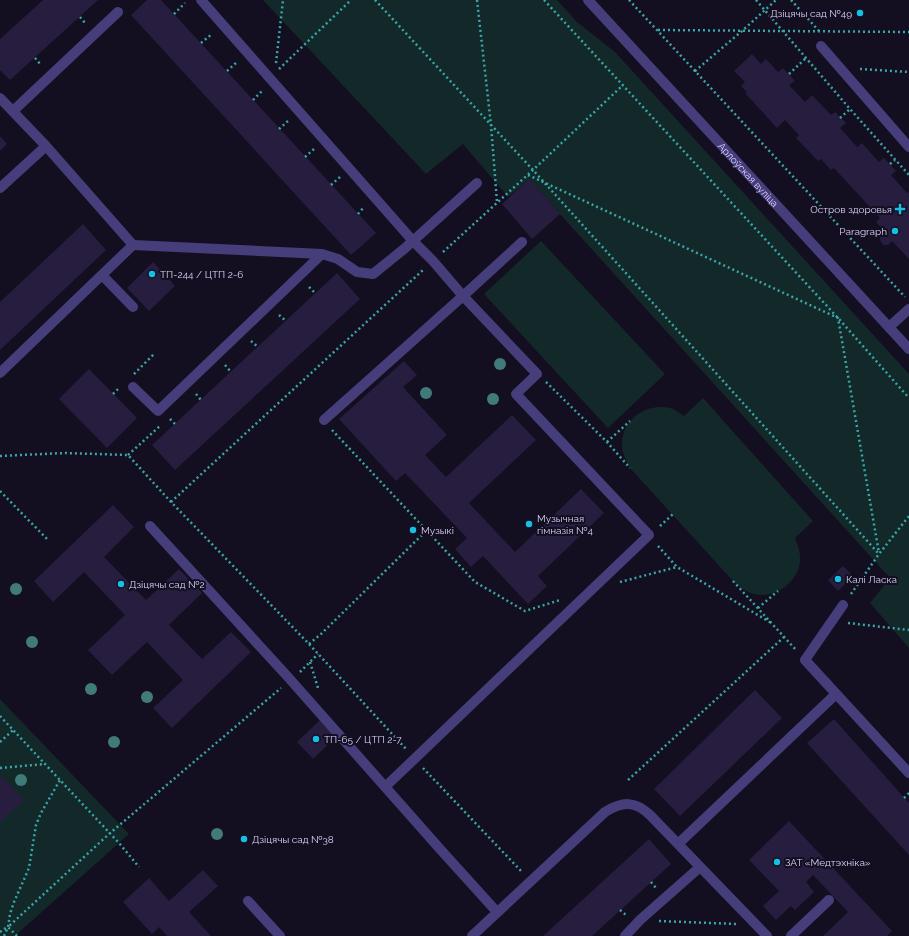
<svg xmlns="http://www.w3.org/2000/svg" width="909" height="936" font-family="Raleway,sans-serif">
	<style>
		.green { fill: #132829 }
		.building { fill: #261d3f }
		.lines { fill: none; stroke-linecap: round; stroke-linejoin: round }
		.path { stroke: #39a6a8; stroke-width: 2.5; stroke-dasharray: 2 3; stroke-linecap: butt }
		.service { stroke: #453e7b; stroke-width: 10 }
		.tertiary { stroke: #453e7b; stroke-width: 10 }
		.tree { fill: #407b79 }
		.poi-dot { fill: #15c0e4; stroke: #130f20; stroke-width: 1.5 }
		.labels { text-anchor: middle; stroke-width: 4; stroke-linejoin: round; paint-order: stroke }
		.poi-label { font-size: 10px; fill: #dad2fb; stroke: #130f20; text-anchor: start }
		.street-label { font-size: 10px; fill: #dad2fb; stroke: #130f20 }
	</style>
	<rect width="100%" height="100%" fill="#130f20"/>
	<path class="green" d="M263 0H557L577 22 615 52 909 374V648L870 603 890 578 529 180 508 197 463 144 426 174Z
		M541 241 665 374 608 428 484 294Z
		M703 398 813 521 795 538C798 546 801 553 800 562 797 583 775 599 754 594 745 592 739 586 733 581L630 468C626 460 622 453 622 444 622 418 649 401 673 409 677 411 681 414 684 416Z
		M0 699 129 834 16 935 17 936H0Z"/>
	<path class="building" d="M43 0H98L10 80 0 70V39Z
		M147 0H161L376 233 351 255 131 15Z
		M752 54 761 64 766 59 778 72 783 68 795 81 789 85 805 102 812 95 831 115 835 112 846 123 840 128 857 147 862 143 879 162 884 158 896 171 891 175 907 193 909 192V259L892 241 888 245H883L880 240V236L885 232 876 222 880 218 834 168 831 170 821 159 818 161 796 138 799 135 785 120 777 128 745 93 747 92 741 86 745 82 734 71Z
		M0 136 7 144 0 151Z
		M529 179 560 214 532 239 502 204Z
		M83 224 106 250 0 350V302Z
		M153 262 175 286 149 311 127 288Z
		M337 273 360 299 175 470 152 445Z
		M404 361 417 375 403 387 447 435 425 455 446 477 512 415 536 440 469 503 515 552 581 489 604 513 538 576 547 586 528 604 483 556 471 567 455 549 467 538 405 473 396 481 339 419Z
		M89 369 137 418 107 448 59 399Z
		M113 505 134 527 104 557 146 600 179 569 202 593 169 625 202 659 231 632 251 652 172 728 153 708 183 680 147 642 112 675 88 650 125 615 84 572 53 602 34 581Z
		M843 566 853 576 838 591 828 580Z
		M755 690 782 718 680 816 654 789Z
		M834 719 909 803V855L807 743Z
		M320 720 336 737 313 759 297 742Z
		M0 775 24 800 0 823Z
		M789 821 892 931 887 936H823L848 912 813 875 806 882 814 892 795 910 791 906 776 920 763 906 779 891 749 860Z
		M649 839 671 864 592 936H543Z
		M203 870 218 886 189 912 211 936H167L159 927 152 934 123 902 149 878 169 901Z"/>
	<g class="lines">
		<path class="path" d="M375 0 533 170 879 554
			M477 0 491 125 497 202
			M544 0 838 318 909 398
			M629 0 905 297
			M756 0 850 109 909 175
			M791 0 819 31
			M174 14 185 3
			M80 17 86 24
			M658 30 909 32
			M201 43 212 34
			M35 58 41 65
			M276 63 283 0
			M279 69 351 0
			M860 69 909 72
			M227 71 237 62
			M695 71 742 31 776 0
			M789 74 806 58
			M253 100 263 90
			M840 118 850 109
			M279 129 289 120
			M305 157 314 149
			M890 164 895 160
			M528 175 838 318 879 553
			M331 185 340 177
			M358 214 364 207
			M443 252 533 170 623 85
			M309 287 316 294
			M279 315 286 321
			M251 341 258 347
			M225 365 231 372
			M134 374 154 354
			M546 382 607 442 630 468
			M113 394 119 388
			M196 394 201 400
			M170 419 175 424
			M332 430 475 582 525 611 560 600
			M607 442 630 421
			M128 455 161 425
			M0 456 65 453 128 455 171 502 309 644 406 749
			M0 491 48 540
			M171 502 423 270
			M660 526 673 514
			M658 546 677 567 773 624
			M733 581 796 650
			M620 582 677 567
			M851 594 879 554 909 516
			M758 608 778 591
			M848 623 909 630
			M309 644 321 634 426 531
			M310 662 318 688
			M300 672 318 654
			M0 716 119 843 139 867
			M0 742 13 730
			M0 768 45 764
			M423 768 522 872
			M628 780 784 637
			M904 798 909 793
			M651 882 656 888
			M620 910 626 915
			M659 921 736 924
			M0 932 7 927
			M4 936 8 927 10 914 14 902 29 868 36 825 41 813 60 780
			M17 936 8 927 109 834 281 688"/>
		<path class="service" d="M201 0 413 241 433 261 463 296 537 374 516 394 649 535 385 787
			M821 46 909 147
			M0 98 46 146 133 245
			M13 111 118 12
			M0 188 46 146
			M102 275 133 307
			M889 327 909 309
			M0 373 133 245 322 254 338 259 357 272 373 274 404 249 477 183
			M133 387 158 411 322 254
			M324 420 463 296 522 242
			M150 526 288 677 440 849 497 912
			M843 605 805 660 909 773
			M678 844 836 694
			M248 901 280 936
			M472 936 605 812C623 801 635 801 650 815L767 936
			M625 936 640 920 700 867
			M791 936 829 900"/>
		<path class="tertiary" id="s1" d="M588 0 909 349"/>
	</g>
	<g class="tree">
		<circle cx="500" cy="364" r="6"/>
		<circle cx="426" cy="393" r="6"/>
		<circle cx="493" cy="399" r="6"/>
		<circle cx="16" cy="589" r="6"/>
		<circle cx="32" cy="642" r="6"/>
		<circle cx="91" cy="689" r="6"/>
		<circle cx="147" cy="697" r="6"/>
		<circle cx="114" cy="742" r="6"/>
		<circle cx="21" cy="780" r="6"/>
		<circle cx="217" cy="834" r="6"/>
	</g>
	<g class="poi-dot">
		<circle cx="860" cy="13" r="4"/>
		<path d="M898 203h4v4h4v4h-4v4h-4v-4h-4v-4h4z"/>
		<circle cx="895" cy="231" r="4"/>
		<circle cx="152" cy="274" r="4"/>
		<circle cx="529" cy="524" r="4"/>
		<circle cx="413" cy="530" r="4"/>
		<circle cx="838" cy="579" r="4"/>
		<circle cx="121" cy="584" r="4"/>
		<circle cx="316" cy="739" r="4"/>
		<circle cx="244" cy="839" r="4"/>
		<circle cx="777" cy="862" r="4"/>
	</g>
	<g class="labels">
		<g class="poi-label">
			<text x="852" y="17" text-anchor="end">Дзіцячы сад №49</text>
			<text x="892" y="213" text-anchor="end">Остров здоровья</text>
			<text x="887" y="235" text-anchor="end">Paragraph</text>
			<text x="160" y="278">ТП-244 / ЦТП 2-6</text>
			<text x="537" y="522">Музычная<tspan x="537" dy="12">гімназія №4</tspan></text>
			<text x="421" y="534">Музыкі</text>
			<text x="846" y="583">Калі Ласка</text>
			<text x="129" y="588">Дзіцячы сад №2</text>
			<text x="324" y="743">ТП-65 / ЦТП 2-7</text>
			<text x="252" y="843">Дзіцячы сад №38</text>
			<text x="785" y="866">ЗАТ «Медтэхніка»</text>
		</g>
		<g class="street-label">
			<text dy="4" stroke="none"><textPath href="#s1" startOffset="237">Арлоўская вуліца</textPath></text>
		</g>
	</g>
</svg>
